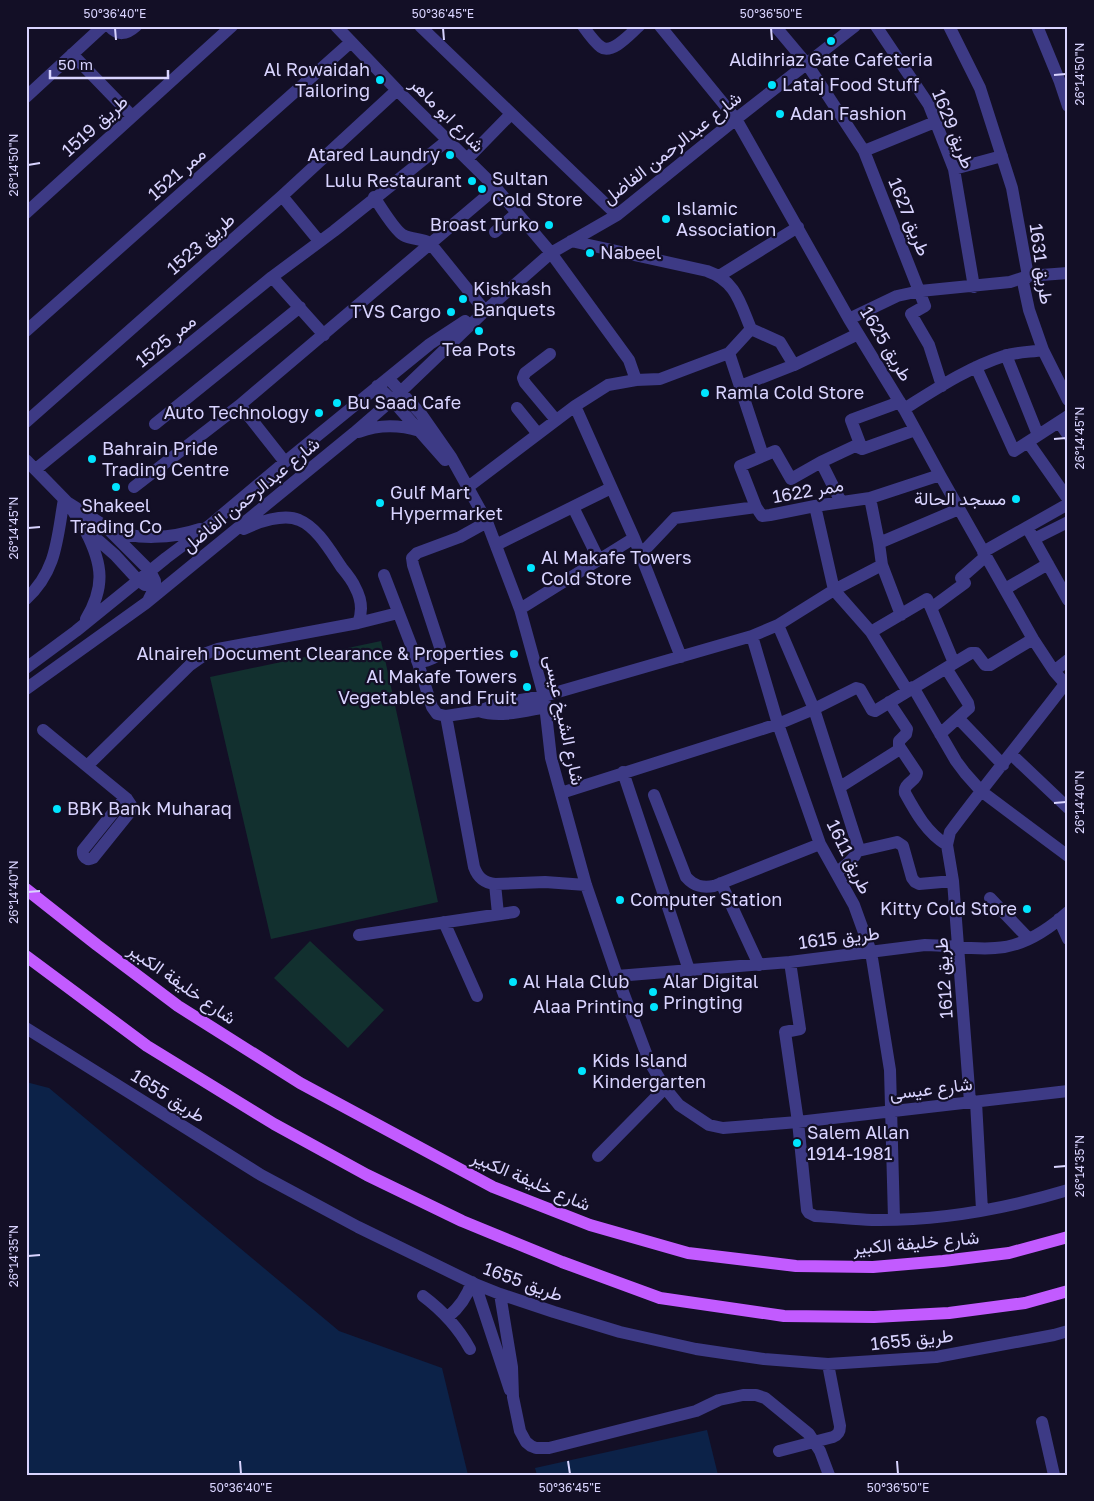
<svg xmlns="http://www.w3.org/2000/svg" width="1094" height="1501" font-family="'Golos Text',Vazirmatn,sans-serif">
	<style>
		.green { fill: #12302f }
		.water { fill: #0c2248 }
		.lines { fill: none; stroke-linecap: round; stroke-linejoin: round }
		.minor { stroke: #3d3a85; stroke-width: 12 }
		.major { stroke: #c25bff; stroke-width: 12 }
		.ticks { fill: none; stroke: #d9d4ff; stroke-width: 2 }
		.poi-dot { fill: #00e5ff; stroke: #130f26; stroke-width: 2 }
		.labels { text-anchor: middle; stroke-width: 4.5; stroke-linejoin: round; paint-order: stroke }
		.poi-label { font-size: 18px; fill: #d9d4ff; stroke: #130f26; text-anchor: start }
		.street-label { font-size: 18px; fill: #d9d4ff; stroke: #130f26 }
		.neatline { fill: none; stroke: #d9d4ff; stroke-width: 2 }
		.ticks-label { font-size: 12px; text-anchor: middle; fill: #d9d4ff }
	</style>
	<rect width="100%" height="100%" fill="#130f26"/>
	<path class="green" d="M381 641 438 902 271 939 210 677Z
		M310 941 384 1010 348 1048 274 978Z"/>
	<path class="water" d="M26 1082 49 1088 339 1331 442 1368 468 1475H26Z
		M707 1430 718 1475H537L535 1468Z"/>
	<g class="lines">
		<path class="minor" d="M109 26C118 36 126 35 136 26
			M336 26 397 90 496 188 551 253 629 360 636 380
			M420 26 617 215
			M583 26C588 33 594 42 601 47 612 55 631 33 639 26
			M660 26 736 119 849 319 904 409 940 475 1033 639 1054 671 1068 687
			M775 26 807 64 864 151 925 306 911 314 929 345 942 386
			M876 26 929 105 954 169 974 287
			M949 26 980 88 1012 188 1028 276 1023 282 1029 310 1043 350 1068 400
			M1037 26 1060 82 1068 106
			M72 54 132 116
			M26 97 103 26
			M864 151 935 122
			M467 159 511 114
			M954 169 1002 156
			M282 196 319 241
			M374 197C380 206 395 231 403 235 412 240 421 238 430 243L485 311
			M26 213 232 26
			M495 232 517 213
			M571 241 707 271C736 281 740 303 751 329L780 342 794 365
			M719 276 798 227
			M272 277 324 335
			M849 319 897 296 920 291 1010 282 1028 276 1068 273
			M26 331 351 42
			M729 353 763 456
			M550 354 525 373 523 378 525 383 556 420
			M1006 355 1038 435
			M976 367 1014 451 1068 416
			M388 378 421 414 451 457 487 522 520 609 544 696 551 758 586 885 617 976 649 1061 665 1088 679 1105 709 1125 723 1128 798 1122 1068 1091
			M377 386 392 400 445 460
			M740 386 794 365 858 334
			M240 405 285 462
			M575 406 634 538 681 657
			M517 408 538 434
			M904 409C936 389 969 367 1004 356 1016 352 1031 352 1043 350
			M26 422 282 196 397 90
			M1059 422 1068 435
			M155 424 300 307
			M359 432C380 424 400 425 420 431
			M1028 442 1068 499
			M862 449 851 420 900 402
			M862 449 915 430
			M26 460 67 502 105 526 150 571 155 581V587L149 599
			M821 462 841 502
			M36 469 272 277 334 231 448 140
			M134 487 240 405 496 188
			M468 487 575 406 608 385 636 380 660 379 729 353 751 329
			M870 498 879 543 882 565 901 615
			M70 506 82 526 115 555 138 580 145 585
			M815 506 834 590 871 632 907 690
			M573 507 599 560
			M756 507 740 466 775 451 791 479 821 462 855 446 862 449
			M1027 527 1068 600
			M110 529C136 541 173 538 200 529
			M244 529C258 522 284 513 299 520 317 527 331 552 342 568 347 574 352 580 355 587 361 598 363 611 358 623
			M86 532C103 565 105 587 86 619
			M1034 539 1068 522
			M879 543 959 509
			M496 545 611 488
			M983 552 1068 504
			M640 555 675 518 756 507 762 516 770 515 815 506 870 498 940 475
			M384 575 418 663 432 707 437 714 446 716 479 711 497 704 544 696 752 636 778 625 834 590 882 565
			M1005 589 1048 564
			M26 599C57 571 57 538 64 499
			M931 608 954 663
			M520 609 634 538
			M778 625 814 709 858 846C858 858 844 866 836 873
			M871 632 927 599 931 608 965 583 961 578 986 556
			M752 636 778 724 820 844 854 905 871 952 890 1070 894 1219
			M418 663C427 660 440 659 440 647L413 565 412 558 417 553 460 537 487 522
			M26 668 76 631 166 558 210 525 285 462 430 344 465 321
			M1054 671 1068 660
			M913 687 956 761 965 773 981 791 1068 856
			M26 689 146 603 354 433 392 400 485 311 551 253 617 215 736 119 855 26
			M889 702 907 729 906 734 899 741V746L917 773C916 782 903 783 905 793 916 813 927 833 947 845
			M479 711C500 718 524 711 546 707
			M446 716 474 867C478 878 484 883 495 884L545 882 586 885
			M958 718 1003 765
			M43 730 127 799 131 805 130 812 93 858C87 861 82 857 83 850L125 798
			M940 734 969 708 968 703 946 668
			M1011 754 1068 808
			M87 766 190 665 207 653 218 649 358 623 398 613
			M623 772 689 970
			M840 787 900 749
			M561 793 778 724 814 709 856 688 860 689 872 710 875 711 971 653H976L985 665H990L1033 639
			M654 795 686 877C694 886 702 888 714 886L820 844
			M858 851 897 842 903 846 912 878 915 882 919 884 953 881
			M721 883 759 965
			M495 884 498 914
			M990 898 1028 938
			M1059 919 1068 939
			M444 922 477 996
			M359 935 514 912
			M790 962 800 1029 785 1032 798 1122 807 1210 809 1213 815 1216C834 1217 853 1219 872 1220 938 1221 1005 1209 1068 1190
			M617 976 790 962 925 945C948 945 972 950 995 948 1022 947 1049 929 1068 912
			M26 1028 261 1175 358 1227 475 1284 500 1294 554 1312 620 1332 696 1349 764 1359 828 1364 936 1357 1054 1335 1068 1331
			M970 1102 953 881 947 845 950 832C987 782 1027 734 1065 684
			M976 1102 982 1210
			M598 1156 665 1088
			M475 1284 510 1390
			M500 1294 512 1367 513 1397 520 1431 526 1442 531 1446 536 1448H549L696 1411 719 1400 743 1395H756L765 1398 809 1434 820 1451 829 1475
			M423 1296C443 1311 458 1327 470 1349
			M448 1317C460 1307 467 1297 472 1282
			M1042 1422 1054 1475
			M779 1451 833 1437C838 1435 840 1432 840 1426L828 1364"/>
		<path class="major" d="M26 889 97 945 178 1006 300 1083 493 1187 590 1225 688 1253 796 1266 873 1267 943 1261 1009 1253 1068 1237
			M26 956 147 1046 274 1124 367 1175 462 1221 562 1262 660 1298 784 1316 874 1317 949 1313 1025 1303 1068 1291"/>
	</g>
	<path class="ticks" d="M115 28 116 40M443 28 444 40M771 28 772 40M1054 75 1066 74M28 165 40 163M1054 439 1066 438M28 528 40 527M1054 803 1066 802M28 892 40 891M1054 1167 1066 1166M28 1256 40 1255M240 1461 241 1474M568 1461 570 1474M897 1461 898 1474"/>
	<g class="poi-dot">
		<circle cx="831" cy="41" r="5"/>
		<circle cx="380" cy="80" r="5"/>
		<circle cx="772" cy="85" r="5"/>
		<circle cx="780" cy="114" r="5"/>
		<circle cx="450" cy="155" r="5"/>
		<circle cx="472" cy="181" r="5"/>
		<circle cx="482" cy="189" r="5"/>
		<circle cx="666" cy="219" r="5"/>
		<circle cx="549" cy="225" r="5"/>
		<circle cx="590" cy="253" r="5"/>
		<circle cx="463" cy="299" r="5"/>
		<circle cx="451" cy="312" r="5"/>
		<circle cx="479" cy="331" r="5"/>
		<circle cx="705" cy="393" r="5"/>
		<circle cx="337" cy="403" r="5"/>
		<circle cx="319" cy="413" r="5"/>
		<circle cx="92" cy="459" r="5"/>
		<circle cx="116" cy="487" r="5"/>
		<circle cx="1016" cy="499" r="5"/>
		<circle cx="380" cy="503" r="5"/>
		<circle cx="531" cy="568" r="5"/>
		<circle cx="514" cy="654" r="5"/>
		<circle cx="527" cy="687" r="5"/>
		<circle cx="57" cy="809" r="5"/>
		<circle cx="620" cy="900" r="5"/>
		<circle cx="1027" cy="909" r="5"/>
		<circle cx="513" cy="982" r="5"/>
		<circle cx="653" cy="992" r="5"/>
		<circle cx="654" cy="1007" r="5"/>
		<circle cx="582" cy="1071" r="5"/>
		<circle cx="797" cy="1143" r="5"/>
	</g>
	<g class="labels">
		<g class="poi-label">
			<text x="831" y="66" text-anchor="middle">Aldihriaz Gate Cafeteria</text>
			<text x="370" y="76" text-anchor="end">Al Rowaidah<tspan x="370" dy="21">Tailoring</tspan></text>
			<text x="782" y="91">Lataj Food Stuff</text>
			<text x="790" y="120">Adan Fashion</text>
			<text x="440" y="161" text-anchor="end">Atared Laundry</text>
			<text x="492" y="185">Sultan<tspan x="492" dy="21">Cold Store</tspan></text>
			<text x="462" y="187" text-anchor="end">Lulu Restaurant</text>
			<text x="676" y="215">Islamic<tspan x="676" dy="21">Association</tspan></text>
			<text x="539" y="231" text-anchor="end">Broast Turko</text>
			<text x="600" y="259">Nabeel</text>
			<text x="473" y="295">Kishkash<tspan x="473" dy="21">Banquets</tspan></text>
			<text x="441" y="318" text-anchor="end">TVS Cargo</text>
			<text x="479" y="356" text-anchor="middle">Tea Pots</text>
			<text x="715" y="399">Ramla Cold Store</text>
			<text x="347" y="409">Bu Saad Cafe</text>
			<text x="309" y="419" text-anchor="end">Auto Technology</text>
			<text x="102" y="455">Bahrain Pride<tspan x="102" dy="21">Trading Centre</tspan></text>
			<text x="390" y="499">Gulf Mart<tspan x="390" dy="21">Hypermarket</tspan></text>
			<text x="1006" y="505" text-anchor="end">مسجد الحالة</text>
			<text x="116" y="512" text-anchor="middle">Shakeel<tspan x="116" dy="21">Trading Co</tspan></text>
			<text x="541" y="564">Al Makafe Towers<tspan x="541" dy="21">Cold Store</tspan></text>
			<text x="504" y="660" text-anchor="end">Alnaireh Document Clearance &amp; Properties</text>
			<text x="517" y="683" text-anchor="end">Al Makafe Towers<tspan x="517" dy="21">Vegetables and Fruit</tspan></text>
			<text x="67" y="815">BBK Bank Muharaq</text>
			<text x="630" y="906">Computer Station</text>
			<text x="1017" y="915" text-anchor="end">Kitty Cold Store</text>
			<text x="523" y="988">Al Hala Club</text>
			<text x="663" y="988">Alar Digital<tspan x="663" dy="21">Pringting</tspan></text>
			<text x="644" y="1013" text-anchor="end">Alaa Printing</text>
			<text x="592" y="1067">Kids Island<tspan x="592" dy="21">Kindergarten</tspan></text>
			<text x="807" y="1139">Salem Allan<tspan x="807" dy="21">1914-1981</tspan></text>
		</g>
		<g class="street-label">
			<text transform="translate(447 115) rotate(45)" y="6">شارع ابو ماهر</text>
			<text transform="translate(95 126) rotate(-42)" y="6">طريق 1519</text>
			<text transform="translate(953 129) rotate(68)" y="6">طريق 1629</text>
			<text transform="translate(672 148) rotate(-38)" y="6">شارع عبدالرحمن الفاضل</text>
			<text transform="translate(177 174) rotate(-41)" y="6">ممر 1521</text>
			<text transform="translate(909 217) rotate(68)" y="6">طريق 1627</text>
			<text transform="translate(201 244) rotate(-41)" y="6">طريق 1523</text>
			<text transform="translate(1041 264) rotate(82)" y="6">طريق 1631</text>
			<text transform="translate(166 341) rotate(-39)" y="6">ممر 1525</text>
			<text transform="translate(886 344) rotate(59)" y="6">طريق 1625</text>
			<text transform="translate(808 491) rotate(-10)" y="6">ممر 1622</text>
			<text transform="translate(251 495) rotate(-39)" y="6">شارع عبدالرحمن الفاضل</text>
			<text transform="translate(564 720) rotate(78)" y="6">شارع الشيخ عيسى</text>
			<text transform="translate(849 857) rotate(64)" y="6">طريق 1611</text>
			<text transform="translate(839 938) rotate(-7)" y="6">طريق 1615</text>
			<text transform="translate(944 978) rotate(-94)" y="6">طريق 1612</text>
			<text transform="translate(182 984) rotate(35)" y="6">شارع خليفة الكبير</text>
			<text transform="translate(931 1089) rotate(-7)" y="6">شارع عيسى</text>
			<text transform="translate(168 1096) rotate(32)" y="6">طريق 1655</text>
			<text transform="translate(531 1181) rotate(23)" y="6">شارع خليفة الكبير</text>
			<text transform="translate(916 1243) rotate(-5)" y="6">شارع خليفة الكبير</text>
			<text transform="translate(523 1282) rotate(20)" y="6">طريق 1655</text>
			<text transform="translate(912 1340) rotate(-6)" y="6">طريق 1655</text>
		</g>
	</g>
	<rect width="1094" height="1501" fill="none" stroke="#130f26" stroke-width="55"/>
	<path d="M50 70v8h118v-8" fill="none" stroke="#d9d4ff" stroke-width="2.5"/>
	<text x="58" y="70" font-size="15" fill="#d9d4ff" stroke="#130f26" stroke-width="4" paint-order="stroke">50 m</text>
	<rect x="28" y="28" width="1038" height="1446" class="neatline"/>
	<g class="ticks-label">
		<text x="115" y="18">50°36'40"E</text>
		<text x="443" y="18">50°36'45"E</text>
		<text x="771" y="18">50°36'50"E</text>
		<text transform="translate(1080 74) rotate(-90)" y="4">26°14'50"N</text>
		<text transform="translate(14 165) rotate(-90)" y="4">26°14'50"N</text>
		<text transform="translate(1080 438) rotate(-90)" y="4">26°14'45"N</text>
		<text transform="translate(14 528) rotate(-90)" y="4">26°14'45"N</text>
		<text transform="translate(1080 802) rotate(-90)" y="4">26°14'40"N</text>
		<text transform="translate(14 892) rotate(-90)" y="4">26°14'40"N</text>
		<text transform="translate(1080 1166) rotate(-90)" y="4">26°14'35"N</text>
		<text transform="translate(14 1256) rotate(-90)" y="4">26°14'35"N</text>
		<text x="241" y="1492">50°36'40"E</text>
		<text x="570" y="1492">50°36'45"E</text>
		<text x="898" y="1492">50°36'50"E</text>
	</g>
</svg>
